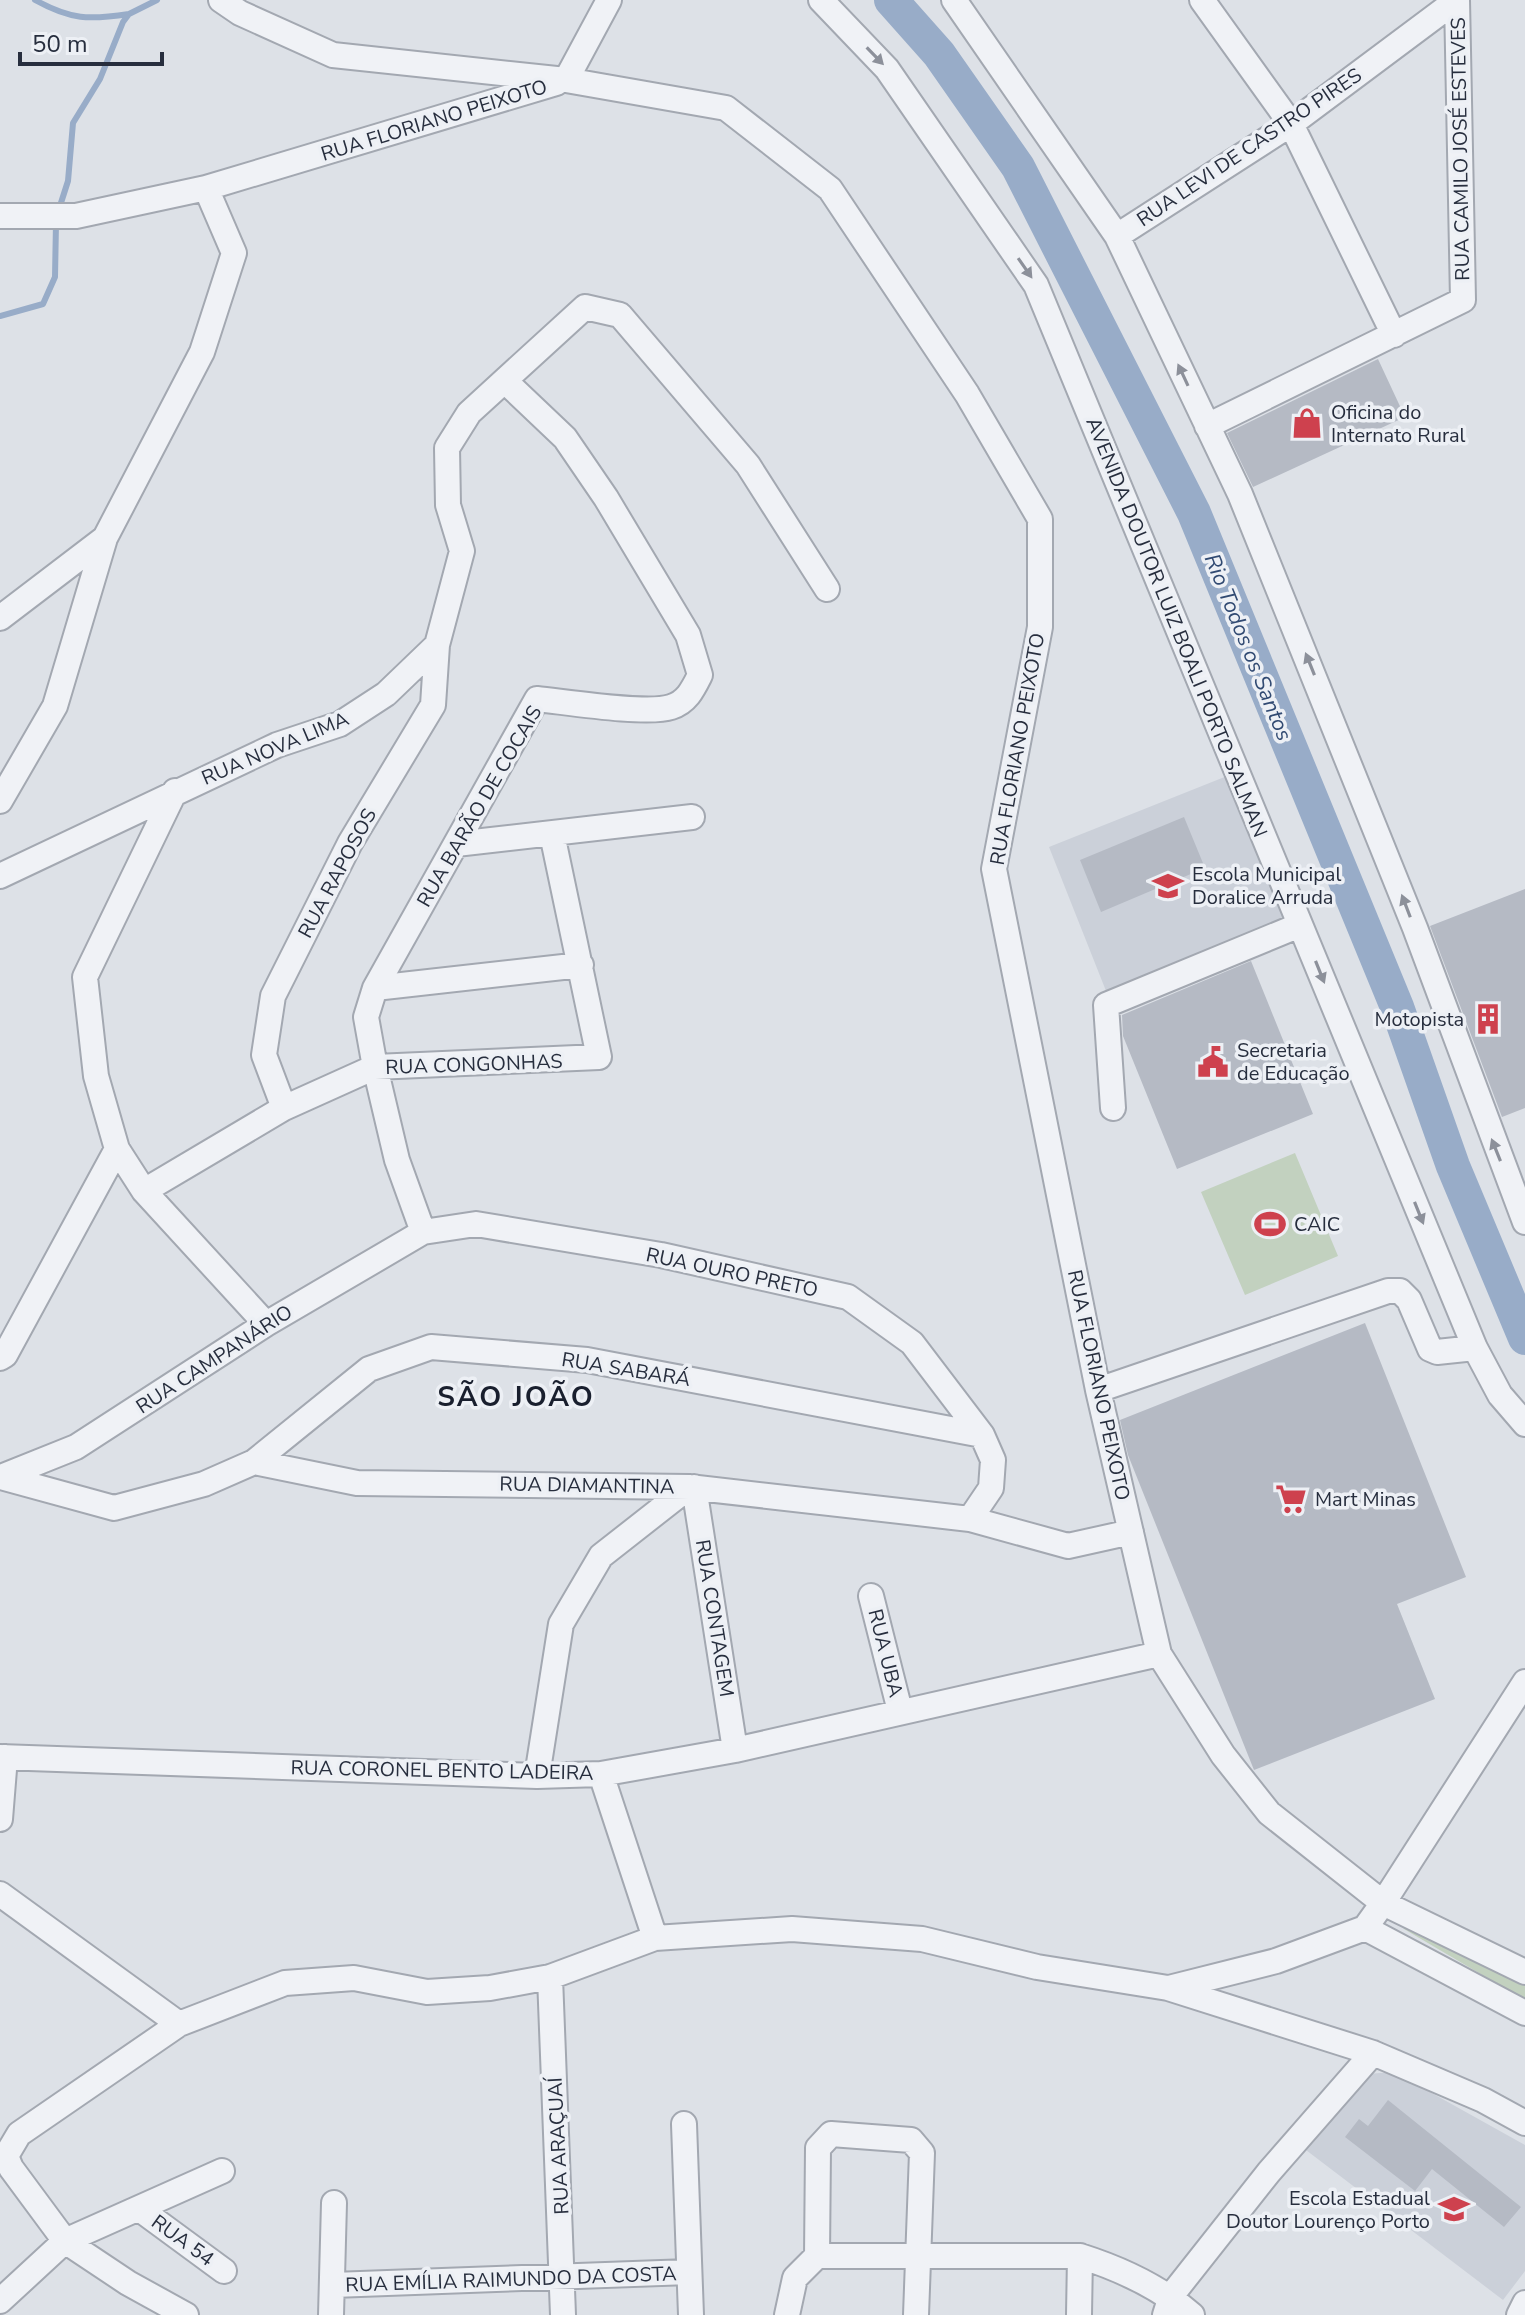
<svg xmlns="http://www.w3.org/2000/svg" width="1525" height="2315" font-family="'Nunito Sans',sans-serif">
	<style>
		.built { fill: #cbd0d9 }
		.green { fill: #c2d1bf }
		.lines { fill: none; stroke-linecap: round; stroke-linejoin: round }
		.stream { stroke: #98acc8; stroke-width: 6 }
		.river { stroke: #98acc8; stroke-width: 34 }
		.building { fill: #b5bac4 }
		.minor-casing { stroke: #a3a8b1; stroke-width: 28 }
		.minor { stroke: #f0f2f6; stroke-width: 24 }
		.oneway { fill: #8c909a }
		.labels { text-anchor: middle; stroke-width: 7; stroke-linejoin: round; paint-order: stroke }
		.street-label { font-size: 20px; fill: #272e3e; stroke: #edf0f5 }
		.poi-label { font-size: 20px; fill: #272e3e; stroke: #edf0f5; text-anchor: start }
		.water-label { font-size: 22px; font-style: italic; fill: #314a72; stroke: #edf0f5 }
		.district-label { font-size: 28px; font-weight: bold; letter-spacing: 2px; fill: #191f2e; stroke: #edf0f5 }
	</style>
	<rect width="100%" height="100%" fill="#dde1e7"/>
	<path class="built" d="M1227 776 1287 924 1108 996 1049 847Z
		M1394 2072 1525 2145V2271L1503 2300 1302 2147 1367 2074Z"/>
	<path class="green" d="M1295 1153 1338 1256 1245 1295 1201 1192Z
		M1392 1912 1525 1982V2000L1404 1929Z"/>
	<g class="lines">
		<path class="stream" d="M35 0C71 20 89 20 129 14
			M59 209 68 181 73 123 100 79 123 22 129 14 157 0
			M0 316 43 304 55 277 56 223"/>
		<path class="river" d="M891 0 939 54 1018 167 1194 513 1397 1007 1453 1166 1525 1338"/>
	</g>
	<path class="building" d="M1378 359 1405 417 1253 487 1227 433Z
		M1184 817 1205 868 1101 912 1080 860Z
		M1525 889V1108L1502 1117 1430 926Z
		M1251 961 1313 1114 1177 1169 1123 1036 1122 1015Z
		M1365 1323 1466 1577 1397 1604 1435 1699 1254 1770 1128 1455 1120 1420Z
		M1388 2100 1521 2207 1504 2227 1432 2169 1415 2191 1345 2137 1359 2119 1368 2126Z"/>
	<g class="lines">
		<defs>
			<path id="minor" d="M221 0 240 13 333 55 566 80 726 108 830 189 967 394 1040 519V627L994 869 1098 1390 1159 1654 1223 1755 1269 1813 1383 1903 1365 1928
				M821 0 887 69 1036 285 1475 1348 1500 1395 1525 1424
				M954 0 1117 236 1240 494 1415 928 1525 1222
				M1202 0 1291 124 1394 335
				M566 80 609 0
				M0 216H76L206 188 556 83
				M1117 236 1291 124 1457 0
				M1207 426 1463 300 1457 0
				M0 618 105 538 202 352 234 253 206 188
				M175 791 85 977 96 1076 117 1149 144 1191 266 1324
				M0 801 55 706 105 538
				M456 844 692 817
				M0 876 277 745 340 724 386 694 437 645 462 551 448 505 447 448 469 413 585 307 620 315 748 465 827 589
				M375 988 581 965
				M284 1108 264 1055 273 996 350 843 433 705 437 645
				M1113 1108 1106 1005 1300 925
				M144 1191 284 1108 375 1067 599 1057 552 834
				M423 1232 397 1160 375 1067 366 1017 375 988 537 699C566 702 647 715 671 707 687 702 693 689 700 675L688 635 606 498 565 438 506 382
				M0 1358 5 1355 117 1149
				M1098 1390 1388 1291H1400L1409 1300 1430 1349 1437 1352 1475 1348
				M1 1477 76 1447 266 1324 423 1232 476 1224 661 1255 848 1297 912 1343 982 1435 993 1460 991 1488 970 1519 689 1487 357 1483 254 1462
				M1 1477 114 1508 204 1484 254 1462 369 1369 431 1347 587 1360 982 1435
				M694 1487 735 1750
				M970 1519 1068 1546 1131 1532
				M871 1596 900 1711
				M1525 1682 1383 1903 1525 1972
				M0 1757 537 1776 601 1774 735 1750 1159 1654
				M601 1774 655 1938
				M537 1776 561 1624 601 1556 689 1487
				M0 1819 5 1757
				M0 1894 179 2024 285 1983 354 1978 427 1992 490 1988 550 1977 655 1938 792 1929 922 1939 1037 1967 1168 1988 1373 2053 1483 2100 1525 2123
				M1365 1928 1525 2013
				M550 1977 563 2315
				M1169 1988 1276 1961 1365 1928
				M179 2024 19 2134 6 2156 11 2168 65 2241 128 2283 186 2315
				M684 2124 691 2315
				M141 2210 224 2271
				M817 2256H1080C1121 2269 1160 2287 1192 2315
				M333 2285 689 2272
				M0 2301 65 2241 222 2171
				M331 2315 334 2203
				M787 2315 795 2278 817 2256 818 2148 831 2134 911 2140 922 2153 916 2315
				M1079 2315 1080 2256
				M1165 2315 1171 2296 1269 2172 1373 2053
				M1519 2315 1525 2303"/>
		</defs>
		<use href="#minor" class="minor-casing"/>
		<use href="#minor" class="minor"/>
	</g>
	<defs><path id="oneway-solid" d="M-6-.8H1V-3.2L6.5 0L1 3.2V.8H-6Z" transform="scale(2)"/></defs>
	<g class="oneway">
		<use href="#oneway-solid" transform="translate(875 56) rotate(46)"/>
		<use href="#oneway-solid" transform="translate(1025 268) rotate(55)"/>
		<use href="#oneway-solid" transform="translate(1183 375) rotate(-115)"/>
		<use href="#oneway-solid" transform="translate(1310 664) rotate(-112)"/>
		<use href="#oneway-solid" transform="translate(1406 906) rotate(-111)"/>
		<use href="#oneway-solid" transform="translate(1320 972) rotate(68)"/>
		<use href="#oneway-solid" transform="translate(1496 1150) rotate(-112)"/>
		<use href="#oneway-solid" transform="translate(1419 1213) rotate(68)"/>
	</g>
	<defs>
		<symbol id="shop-bare" viewBox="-9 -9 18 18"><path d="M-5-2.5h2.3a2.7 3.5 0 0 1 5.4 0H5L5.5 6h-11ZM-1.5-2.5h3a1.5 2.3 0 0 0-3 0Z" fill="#ce414e" stroke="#edf0f5" stroke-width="2.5" paint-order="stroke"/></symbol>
		<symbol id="school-bare" viewBox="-9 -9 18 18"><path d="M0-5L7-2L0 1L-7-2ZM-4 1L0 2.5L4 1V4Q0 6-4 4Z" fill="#ce414e" stroke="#edf0f5" stroke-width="2.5" paint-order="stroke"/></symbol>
		<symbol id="building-bare" viewBox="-9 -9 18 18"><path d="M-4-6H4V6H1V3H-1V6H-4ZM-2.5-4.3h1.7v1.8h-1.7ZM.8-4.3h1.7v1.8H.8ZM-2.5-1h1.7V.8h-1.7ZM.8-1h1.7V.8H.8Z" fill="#ce414e" stroke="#edf0f5" stroke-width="2.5" paint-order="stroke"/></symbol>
		<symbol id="civic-bare" viewBox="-9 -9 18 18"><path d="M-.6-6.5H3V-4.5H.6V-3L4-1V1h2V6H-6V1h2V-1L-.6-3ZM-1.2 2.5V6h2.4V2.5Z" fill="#ce414e" stroke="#edf0f5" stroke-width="2.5" paint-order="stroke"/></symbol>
		<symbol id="stadium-bare" viewBox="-9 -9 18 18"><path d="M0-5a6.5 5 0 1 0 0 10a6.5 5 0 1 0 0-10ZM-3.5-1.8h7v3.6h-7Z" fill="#ce414e" stroke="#edf0f5" stroke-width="2.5" paint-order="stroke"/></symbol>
		<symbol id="supermarket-bare" viewBox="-9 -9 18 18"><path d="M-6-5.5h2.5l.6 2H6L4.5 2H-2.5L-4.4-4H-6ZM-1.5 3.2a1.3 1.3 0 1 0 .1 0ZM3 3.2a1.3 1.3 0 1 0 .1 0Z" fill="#ce414e" stroke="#edf0f5" stroke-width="2.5" paint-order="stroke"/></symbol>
	</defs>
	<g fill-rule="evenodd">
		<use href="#shop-bare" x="1285" y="401" width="44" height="44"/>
		<use href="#school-bare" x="1146" y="864" width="44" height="44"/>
		<use href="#building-bare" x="1466" y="997" width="44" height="44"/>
		<use href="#civic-bare" x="1191" y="1040" width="44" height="44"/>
		<use href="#stadium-bare" x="1248" y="1202" width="44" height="44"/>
		<use href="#supermarket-bare" x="1269" y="1477" width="44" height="44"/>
		<use href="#school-bare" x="1432" y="2187" width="44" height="44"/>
	</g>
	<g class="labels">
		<g class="street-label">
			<text transform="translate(434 120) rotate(-17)" y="7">RUA FLORIANO PEIXOTO</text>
			<text transform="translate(1249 147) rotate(-34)" y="7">RUA LEVI DE CASTRO PIRES</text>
			<text transform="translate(1460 149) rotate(-91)" y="7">RUA CAMILO JOSÉ ESTEVES</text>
			<text transform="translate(1177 627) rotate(68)" y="7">AVENIDA DOUTOR LUIZ BOALI PORTO SALMAN</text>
			<text transform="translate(275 748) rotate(-23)" y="7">RUA NOVA LIMA</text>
			<text transform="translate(1017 749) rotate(-80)" y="7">RUA FLORIANO PEIXOTO</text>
			<text transform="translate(479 806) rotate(-60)" y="7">RUA BARÃO DE COCAIS</text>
			<text transform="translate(337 873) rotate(-62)" y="7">RUA RAPOSOS</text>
			<text transform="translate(474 1064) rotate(-2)" y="7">RUA CONGONHAS</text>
			<text transform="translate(732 1272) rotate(12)" y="7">RUA OURO PRETO</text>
			<text transform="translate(214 1359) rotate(-33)" y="7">RUA CAMPANÁRIO</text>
			<text transform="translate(626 1369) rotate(9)" y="7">RUA SABARÁ</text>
			<text transform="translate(1099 1385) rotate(78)" y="7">RUA FLORIANO PEIXOTO</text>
			<text transform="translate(587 1485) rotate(1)" y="7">RUA DIAMANTINA</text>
			<text transform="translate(715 1618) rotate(81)" y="7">RUA CONTAGEM</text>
			<text transform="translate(886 1653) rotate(76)" y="7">RUA UBA</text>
			<text transform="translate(442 1770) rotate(1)" y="7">RUA CORONEL BENTO LADEIRA</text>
			<text transform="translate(558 2146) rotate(-93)" y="7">RUA ARAÇUAÍ</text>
			<text transform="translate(183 2240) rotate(36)" y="7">RUA 54</text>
			<text transform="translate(511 2279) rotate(-2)" y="7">RUA EMÍLIA RAIMUNDO DA COSTA</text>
		</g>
		<g class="poi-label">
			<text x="1331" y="419">Oficina do<tspan x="1331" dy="23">Internato Rural</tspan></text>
			<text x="1192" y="881">Escola Municipal<tspan x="1192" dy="23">Doralice Arruda</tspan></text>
			<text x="1464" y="1026" text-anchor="end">Motopista</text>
			<text x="1237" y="1057">Secretaria<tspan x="1237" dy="23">de Educação</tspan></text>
			<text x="1294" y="1231">CAIC</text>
			<text x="1315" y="1506">Mart Minas</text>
			<text x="1430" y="2205" text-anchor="end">Escola Estadual<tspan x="1430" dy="23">Doutor Lourenço Porto</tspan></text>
		</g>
		<g class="water-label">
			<text transform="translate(1249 647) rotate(68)" y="8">Rio Todos os Santos</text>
		</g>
		<g class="district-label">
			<text x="516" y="1406">SÃO JOÃO</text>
		</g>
	</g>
	<path d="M20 52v12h142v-12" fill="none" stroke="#272e3e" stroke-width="4"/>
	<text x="32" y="52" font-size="24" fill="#272e3e" stroke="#edf0f5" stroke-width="6" paint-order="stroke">50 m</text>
</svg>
